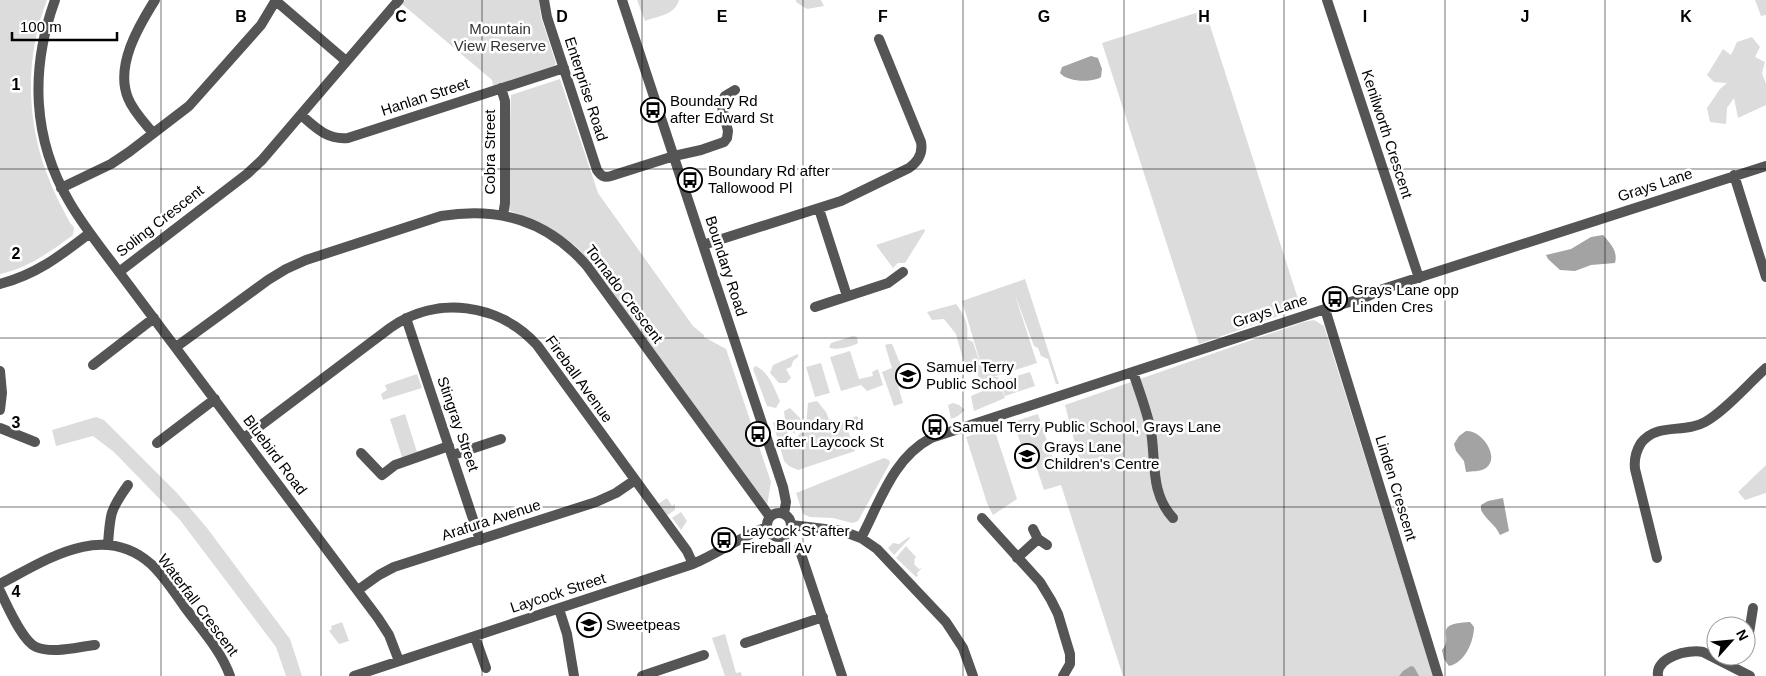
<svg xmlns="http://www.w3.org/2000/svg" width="1766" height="676" font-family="Arial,sans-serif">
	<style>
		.green { fill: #dcdcdc }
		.water { fill: #a3a3a3 }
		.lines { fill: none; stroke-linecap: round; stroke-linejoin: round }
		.minor { stroke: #555; stroke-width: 10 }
		.grid { fill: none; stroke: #000; stroke-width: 1; stroke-opacity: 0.55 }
		.labels { text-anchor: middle; stroke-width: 5; stroke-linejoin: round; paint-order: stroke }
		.park-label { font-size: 15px; fill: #333; stroke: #fff }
		.street-label { font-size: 15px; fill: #000; stroke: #fff }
		.poi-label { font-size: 15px; fill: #000; stroke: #fff; text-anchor: start }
		.grid-label { font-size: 16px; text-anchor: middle; font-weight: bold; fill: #000; stroke: #fff; stroke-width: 5; stroke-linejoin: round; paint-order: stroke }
	</style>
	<rect width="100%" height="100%" fill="#fff"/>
	<path class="green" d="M0 0H47C24 59 26 126 51 184 56 197 64 211 69 221 70 224 73 225 74 228 74 229 73 235 73 235 50 252 28 268 0 274Z
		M405 0H539L541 17 556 64 553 66 493 86 492 80 402 4Z
		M637 0H679C675 15 658 16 645 21Z
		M796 0H821L824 6 807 9 796 2Z
		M1755 0H1766V15L1761 16Z
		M1205 10 1301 308 1199 344 1102 43Z
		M1752 37 1760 47 1755 57 1765 62 1762 73 1766 84V105L1738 118 1734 98 1727 108 1726 124 1710 122 1707 108 1720 89 1727 83 1714 82 1707 75 1723 49 1731 55 1737 42Z
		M560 79 598 193 693 326 704 335V337L726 349 771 482 767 506 579 249C557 230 533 219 507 210L511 95Z
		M924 229 925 231 905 263H898L893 268 876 245Z
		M1025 279 1059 384H1056L1048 359 1041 356 1038 348 1034 346 1014 292 1037 363 993 377H998L1005 398 974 411 971 396 983 391 976 368 964 363 956 334 944 319 932 320 927 312 956 304C965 316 969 324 967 339L973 342 985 378 962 301Z
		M1314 320 1324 326 1433 676H1123L1061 485 1044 490 1030 448 1023 450 1013 422 1038 414 1057 471 1080 463 1065 405 1304 322Z
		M853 336 857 337 858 343C850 347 839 350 830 348L829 347 831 343Z
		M888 344H892C897 357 908 376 904 390L898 386 903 403 894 406 882 372 892 368 885 345Z
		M850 351 859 379 873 376 872 372 878 369 883 385 867 391 861 385 841 391 830 357Z
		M798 354V357L793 361 791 367 786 369 791 378 786 383H779L770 373 773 365Z
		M821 363 830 393 815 397 806 367Z
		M755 366C769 371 774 388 780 401L776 408 767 406 753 369Z
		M1030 372 1035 386 1005 396 1000 381Z
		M417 374 422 388 383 400 381 394 387 390 385 385Z
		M817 401 826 412 829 419 840 422 857 416 860 423 847 428 855 451 798 470 789 466 784 461 773 423 780 419 786 428 784 411 790 408 802 420 796 425 795 434 790 430H786L793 442 806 426 808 403Z
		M953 403 959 405 965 410 958 416 951 419 948 405Z
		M405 414 417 452 402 457 390 419Z
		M96 417 104 420 177 493 207 528 290 639 302 676H286L276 647 180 520 114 452 93 436 56 446 52 430Z
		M994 428 1017 499 993 515 987 503 966 437Z
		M884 458 889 460 890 463 858 521 852 523 833 518 810 517 803 514 796 493Z
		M1766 465V493L1745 500 1738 492Z
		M667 498 672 506 675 504V510L666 516 658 504Z
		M681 512 687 521 681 530 672 518Z
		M909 537 910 538 894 555 888 548 893 543 899 544Z
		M906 546 916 557 914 560 915 561 914 564 919 569 922 568 917 573 918 576 916 577 896 558Z
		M342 622 349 641 339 644 329 631 332 629 331 626Z
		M725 634 736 673 741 672 742 676H725L712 638Z"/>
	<path class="water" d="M1091 56 1098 58 1102 69 1101 77C1092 83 1067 82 1060 73L1062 67Z
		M1603 235C1611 244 1618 251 1615 263L1591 265 1575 271 1560 270 1548 259 1546 255 1571 249 1591 237Z
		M1466 431C1481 429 1501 457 1486 468 1480 472 1472 471 1466 472L1464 461 1456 451 1454 444 1459 436Z
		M1503 498 1509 531 1500 535C1495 524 1486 520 1481 510V505L1488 501Z
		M1470 622 1474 627C1474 641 1465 663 1449 666L1444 659 1442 650C1455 636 1430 624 1470 622Z
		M1411 666 1414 667 1419 676H1399L1403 671Z"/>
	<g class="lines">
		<path class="minor" d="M55 0C30 69 32 139 70 203 84 227 102 249 119 272L247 174 262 160 399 0
			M544 0 547 17 597 170C601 176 604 178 611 176L674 156 701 150 724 142 727 138 728 131 721 103 725 96 735 90
			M622 0 783 487 786 502 784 514
			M1327 0 1419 278
			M276 1 346 61
			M501 88 505 101V203L503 215
			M301 115C316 128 327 140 348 138L564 68
			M153 133C144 122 133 111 128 98 115 66 138 27 155 0
			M1734 175 1766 277
			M61 188 111 164 129 152 189 106 261 25 276 0
			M819 209 847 296
			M703 245 841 201 909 168C919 161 923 153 921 142L879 39
			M119 272 378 618 389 635 399 661
			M0 284C37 274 60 256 90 233
			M815 307 888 283 903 272
			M1325 309 1438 676
			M406 318 480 540
			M176 347 268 280 286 269 306 260 441 216C500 207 547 220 587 266L770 517
			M93 365 154 318
			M0 371 2 393 0 410
			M1133 372C1139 391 1147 411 1151 431 1156 462 1150 493 1173 518
			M0 428 35 442
			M244 438 390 328C436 295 499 303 537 345L687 551 693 564
			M157 443 215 399
			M361 453 382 475 395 465 449 446
			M453 455 501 439
			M767 525a12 12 0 1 1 24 0a12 12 0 1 1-24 0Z
			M982 518 1040 582 1051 600 1058 614 1070 654V664L1063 676
			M791 525 842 531 861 538 877 549 946 622 963 648 973 676
			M1033 529 1038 539 1047 545
			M861 538C880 502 893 458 931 438L1325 309 1364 298 1383 289 1766 166
			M108 545C110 514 110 510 128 485
			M799 548 842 676
			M1017 558 1038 539
			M1657 558 1635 469C1634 460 1636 451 1641 443 1657 422 1684 434 1705 422 1726 410 1748 384 1766 368
			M0 584C46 560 102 521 151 564 164 576 174 592 184 606 200 628 221 650 230 676
			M358 590 379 575 394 567 596 502 616 493 635 480
			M0 591C7 605 22 641 36 647 53 654 77 647 95 645
			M559 609 567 634 574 676
			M475 637 486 668
			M745 643 823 617
			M1746 652 1753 608
			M354 676 693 564C719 553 740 537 767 527
			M642 676 704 655
			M1658 676C1655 657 1688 649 1703 652L1750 676"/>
	</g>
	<path class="grid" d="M161 0V676M321 0V676M482 0V676M642 0V676M803 0V676M963 0V676M1124 0V676M1284 0V676M1445 0V676M1605 0V676M0 169H1766M0 338H1766M0 507H1766"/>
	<defs>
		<symbol id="bus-ring" viewBox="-11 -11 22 22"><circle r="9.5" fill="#fff" stroke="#000" stroke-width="1.5"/><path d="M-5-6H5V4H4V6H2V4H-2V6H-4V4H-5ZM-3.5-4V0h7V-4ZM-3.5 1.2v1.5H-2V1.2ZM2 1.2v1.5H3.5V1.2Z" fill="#000"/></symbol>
		<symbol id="school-ring" viewBox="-11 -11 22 22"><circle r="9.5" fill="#fff" stroke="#000" stroke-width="1.5"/><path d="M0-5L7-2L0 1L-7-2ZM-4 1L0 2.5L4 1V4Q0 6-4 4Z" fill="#000"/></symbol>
	</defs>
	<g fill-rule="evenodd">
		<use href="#bus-ring" x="639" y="96" width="28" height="28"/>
		<use href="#bus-ring" x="676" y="166" width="28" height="28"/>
		<use href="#bus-ring" x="1321" y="285" width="28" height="28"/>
		<use href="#school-ring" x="894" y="362" width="28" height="28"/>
		<use href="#bus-ring" x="921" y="413" width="28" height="28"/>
		<use href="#bus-ring" x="744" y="420" width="28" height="28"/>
		<use href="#school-ring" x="1013" y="442" width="28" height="28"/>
		<use href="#bus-ring" x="710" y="526" width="28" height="28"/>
		<use href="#school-ring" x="575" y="611" width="28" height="28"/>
	</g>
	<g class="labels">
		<g class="park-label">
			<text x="500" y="34">Mountain<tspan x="500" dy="17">View Reserve</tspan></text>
		</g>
		<g class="street-label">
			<text transform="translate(586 89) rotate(72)" y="5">Enterprise Road</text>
			<text transform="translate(425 97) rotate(-18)" y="5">Hanlan Street</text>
			<text transform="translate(1387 134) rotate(72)" y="5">Kenilworth Crescent</text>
			<text transform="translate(490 152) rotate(-90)" y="5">Cobra Street</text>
			<text transform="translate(1655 185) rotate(-18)" y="5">Grays Lane</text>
			<text transform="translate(160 221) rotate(-38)" y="5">Soling Crescent</text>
			<text transform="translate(726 266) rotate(72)" y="5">Boundary Road</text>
			<text transform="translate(624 294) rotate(53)" y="5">Tornado Crescent</text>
			<text transform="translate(1270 311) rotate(-18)" y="5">Grays Lane</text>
			<text transform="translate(579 379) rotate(54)" y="5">Fireball Avenue</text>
			<text transform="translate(458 424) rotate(71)" y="5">Stingray Street</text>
			<text transform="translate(275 455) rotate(53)" y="5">Bluebird Road</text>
			<text transform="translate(1396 488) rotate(73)" y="5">Linden Crescent</text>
			<text transform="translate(491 520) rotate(-18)" y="5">Arafura Avenue</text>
			<text transform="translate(558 593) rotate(-18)" y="5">Laycock Street</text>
			<text transform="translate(198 605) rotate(53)" y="5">Waterfall Crescent</text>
		</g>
		<g class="poi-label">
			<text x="670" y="106">Boundary Rd<tspan x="670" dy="17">after Edward St</tspan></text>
			<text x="708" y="176">Boundary Rd after<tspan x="708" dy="17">Tallowood Pl</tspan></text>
			<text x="1352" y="295">Grays Lane opp<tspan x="1352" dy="17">Linden Cres</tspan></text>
			<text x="926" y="372">Samuel Terry<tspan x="926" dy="17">Public School</tspan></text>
			<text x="776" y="430">Boundary Rd<tspan x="776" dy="17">after Laycock St</tspan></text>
			<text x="952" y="432">Samuel Terry Public School, Grays Lane</text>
			<text x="1044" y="452">Grays Lane<tspan x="1044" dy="17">Children's Centre</tspan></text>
			<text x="742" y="536">Laycock St after<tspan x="742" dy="17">Fireball Av</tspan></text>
			<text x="606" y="630">Sweetpeas</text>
		</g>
	</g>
	<g class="grid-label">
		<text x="241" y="22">B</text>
		<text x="401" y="22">C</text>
		<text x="562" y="22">D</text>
		<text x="722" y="22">E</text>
		<text x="883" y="22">F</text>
		<text x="1044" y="22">G</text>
		<text x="1204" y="22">H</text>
		<text x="1365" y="22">I</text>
		<text x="1525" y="22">J</text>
		<text x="1686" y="22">K</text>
		<text x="16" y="90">1</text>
		<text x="16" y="259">2</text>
		<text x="16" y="428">3</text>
		<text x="16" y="597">4</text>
	</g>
	<g transform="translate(1731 641) rotate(63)"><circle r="24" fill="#ffffff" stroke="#999999"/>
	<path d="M0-4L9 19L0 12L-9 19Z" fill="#000000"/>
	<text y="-8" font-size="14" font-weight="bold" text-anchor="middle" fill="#000000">N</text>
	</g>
	<path d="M12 32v8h105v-8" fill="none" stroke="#000000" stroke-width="2.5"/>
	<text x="20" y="32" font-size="15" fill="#000000" stroke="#ffffff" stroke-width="4" paint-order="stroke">100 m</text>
</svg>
